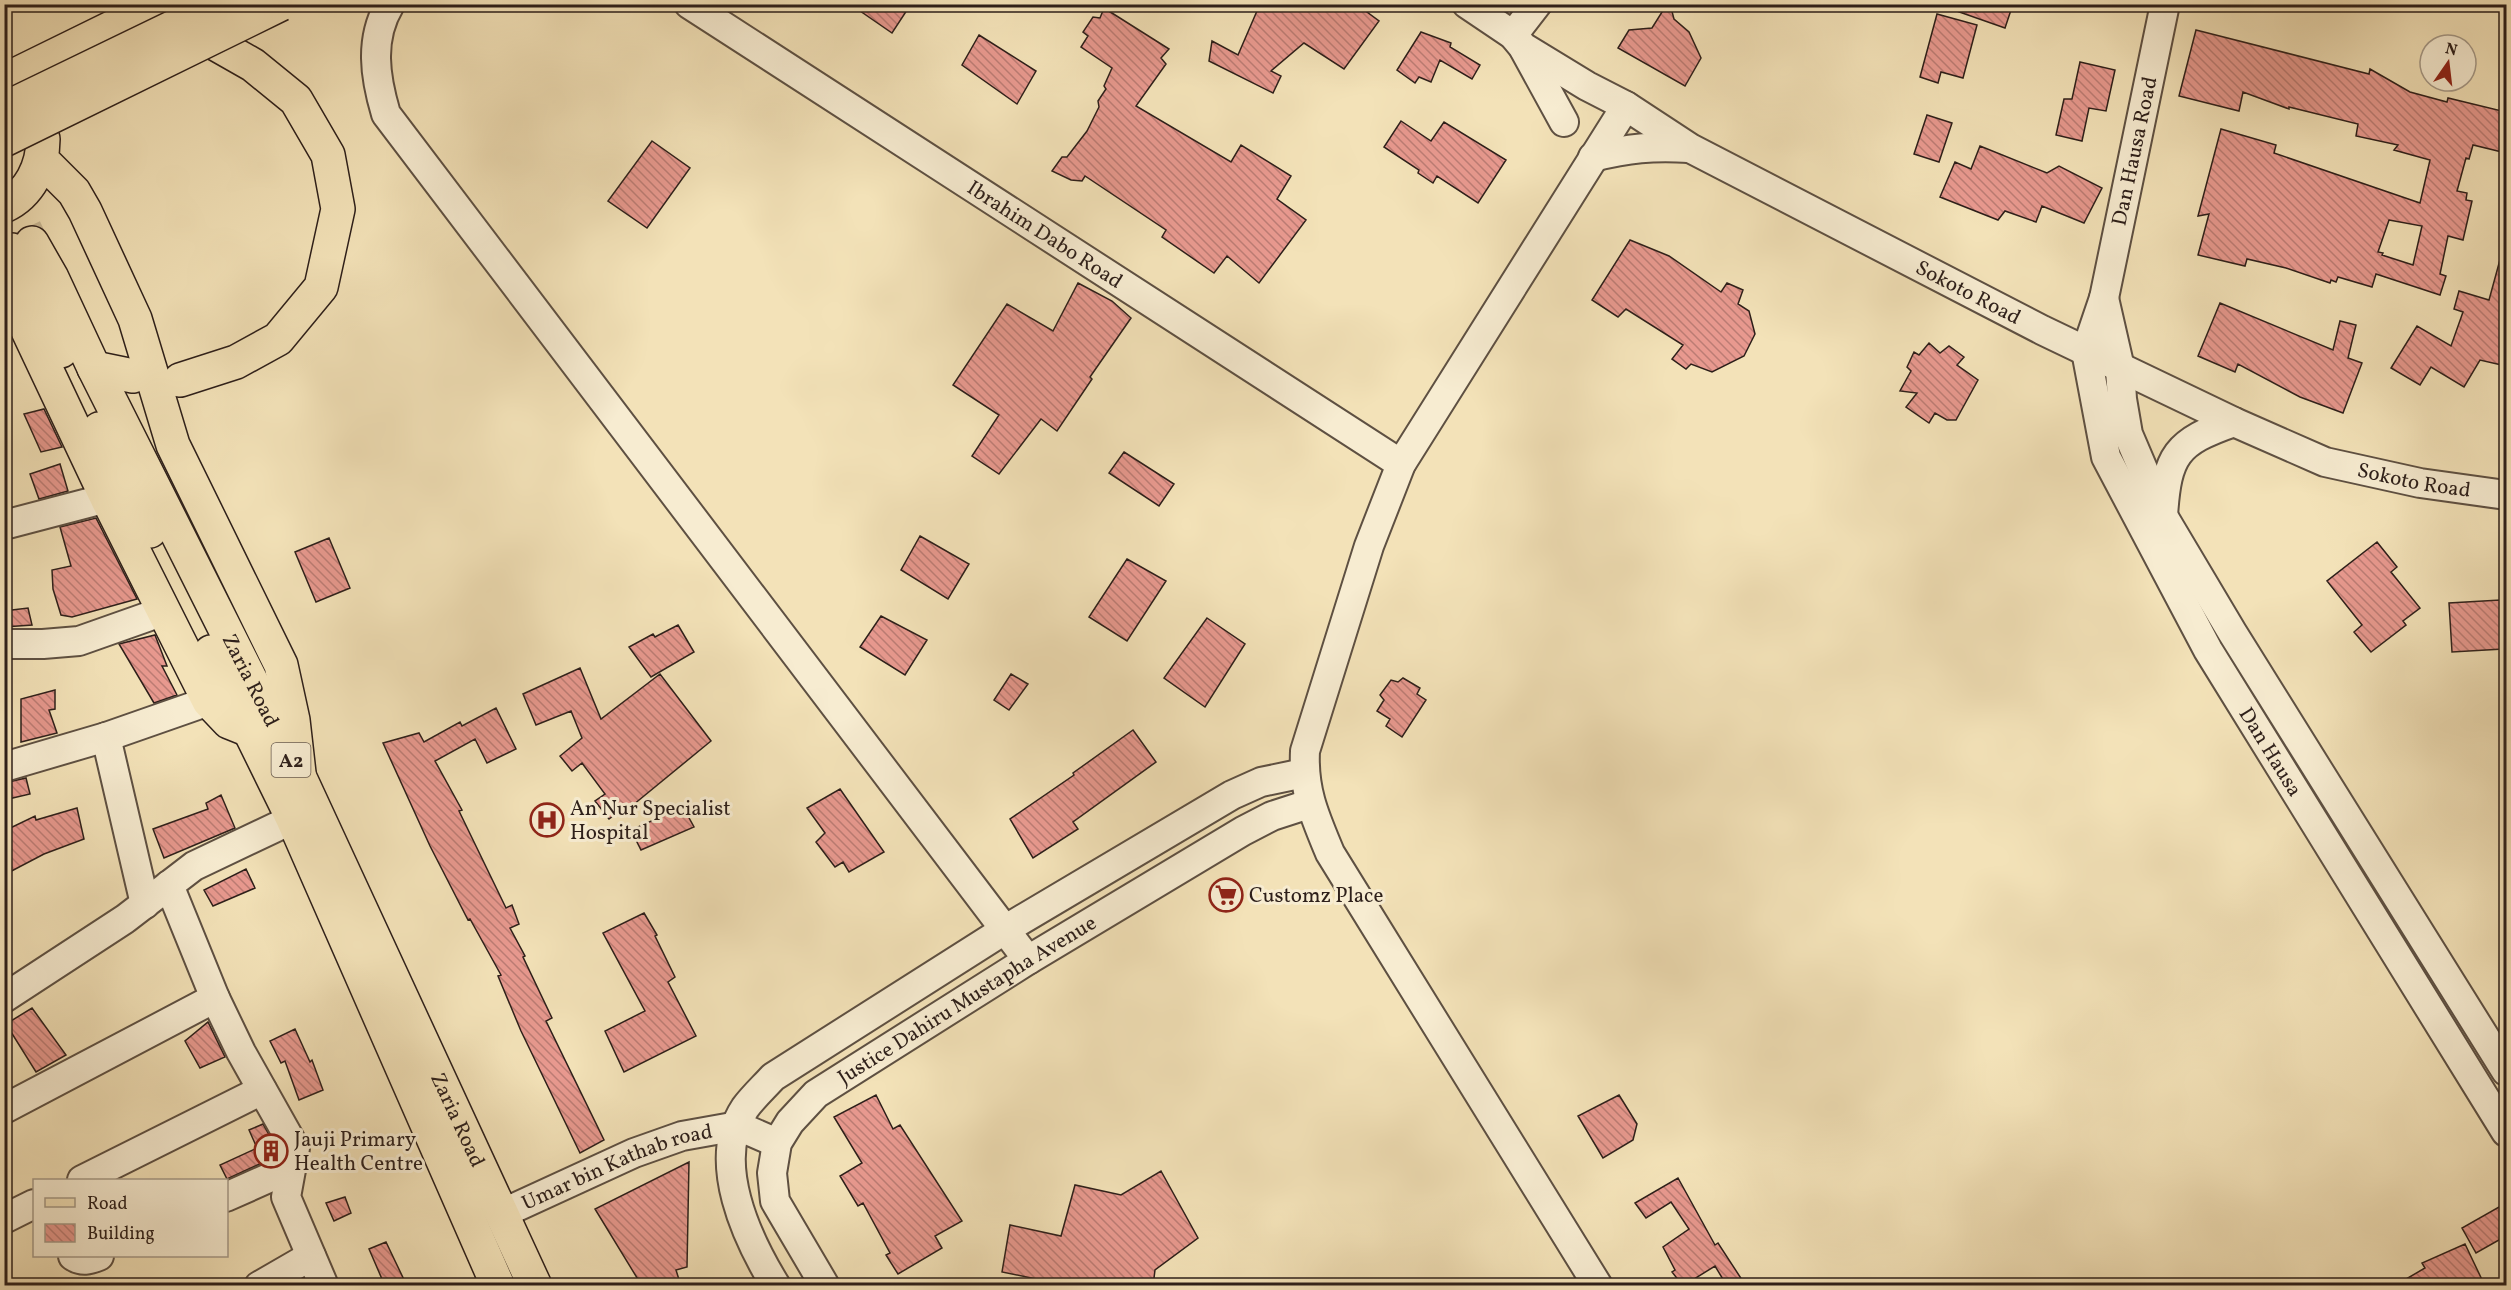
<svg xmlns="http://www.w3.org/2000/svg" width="2511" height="1290" font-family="Vollkorn,serif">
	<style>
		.building { fill: url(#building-back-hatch); stroke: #2d1f1a; stroke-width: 1.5; fill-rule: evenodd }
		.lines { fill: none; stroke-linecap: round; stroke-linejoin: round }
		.highway-tunnel { stroke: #cbbb98; stroke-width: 33; stroke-dasharray: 33 16; stroke-linecap: butt }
		.minor-casing { stroke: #5e5042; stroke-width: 32 }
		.major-casing { stroke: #2d1f1a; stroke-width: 36 }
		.highway-casing { stroke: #2d1f1a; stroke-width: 36 }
		.minor { stroke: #f7ecd1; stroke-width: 28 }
		.major { stroke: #f3e2b8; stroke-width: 33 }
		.highway { stroke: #f3e2b8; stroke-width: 33 }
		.major-bridge-casing { stroke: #2d1f1a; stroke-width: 36; stroke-linecap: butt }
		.major-bridge { stroke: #f3e2b8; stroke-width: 33 }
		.labels { text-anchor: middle; stroke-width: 6; stroke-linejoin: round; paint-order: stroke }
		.shield { fill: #f7ecd1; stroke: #6a5c51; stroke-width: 1.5 }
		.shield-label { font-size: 20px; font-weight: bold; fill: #2d1f1a }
		.street-label { font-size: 21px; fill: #2d1f1a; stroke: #f7ecd1 }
		.poi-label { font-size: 21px; fill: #2d1f1a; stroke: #f7ecd1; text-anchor: start }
	</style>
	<defs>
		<pattern id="building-back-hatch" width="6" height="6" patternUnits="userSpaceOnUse" patternTransform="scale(1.5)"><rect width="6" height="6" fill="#e8998f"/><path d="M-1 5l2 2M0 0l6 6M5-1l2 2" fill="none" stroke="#bc7c74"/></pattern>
	</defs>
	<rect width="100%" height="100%" fill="#f3e2b8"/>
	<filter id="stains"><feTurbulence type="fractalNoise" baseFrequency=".00333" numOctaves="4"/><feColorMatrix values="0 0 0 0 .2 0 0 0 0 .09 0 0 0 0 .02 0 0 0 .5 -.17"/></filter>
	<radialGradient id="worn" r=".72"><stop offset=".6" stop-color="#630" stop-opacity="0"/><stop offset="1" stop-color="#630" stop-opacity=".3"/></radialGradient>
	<path class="building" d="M850 4H911L892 33Z
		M1260 4H1356L1379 21 1344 69 1304 43 1271 71 1281 76 1273 93 1209 61 1212 41 1238 55Z
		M1667 4H1670L1674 19 1689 32 1701 58 1685 86 1618 48 1629 30 1652 28Z
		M1945 4H2013L2005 28 1945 7Z
		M1104 8 1169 49 1161 58 1166 64 1136 106 1231 162 1241 145 1291 176 1277 199 1306 220 1259 283 1227 256 1214 273 1162 237 1166 230 1085 176 1082 181 1071 180 1052 171 1062 157H1067L1087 131 1099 107 1098 101 1106 89 1104 86 1112 68 1081 47 1088 36 1083 32 1093 17 1100 18Z
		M1937 14 1977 25 1963 78 1941 72 1938 83 1920 77Z
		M2196 30 2369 74 2370 69 2410 92 2447 102 2448 98 2506 112V153L2473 145 2469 159 2466 158 2457 191 2467 193 2466 200 2472 201 2463 240 2448 236 2440 274 2446 276 2440 295 2376 274 2372 287 2338 277 2336 282 2331 280 2330 283 2286 268 2247 259 2245 266 2198 255 2209 214 2198 216 2221 129 2276 145 2274 153 2420 203 2430 160 2394 150 2398 145 2356 136 2358 124 2289 107V109L2243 92 2239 111 2179 96ZM2389 220 2422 226 2413 265 2382 255 2383 253 2378 252Z
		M1421 32 1451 43 1450 47 1480 65 1472 79 1440 60 1431 82 1419 77 1415 83 1397 70Z
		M979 35 1036 71 1017 104 962 65Z
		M2080 62 2115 70 2106 111 2089 108 2082 141 2056 135 2064 99H2072Z
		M1927 115 1952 123 1939 162 1914 154Z
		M1401 121 1431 141 1444 122 1506 160 1478 203 1437 176 1433 183 1418 173 1419 170 1384 147Z
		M652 141 690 168 647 228 608 201Z
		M1980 146 2047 173 2059 166 2102 188 2084 223 2042 206 2036 222 2005 211 1998 220 1940 197 1955 162 1971 169Z
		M1630 240 1669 256 1721 292 1727 283 1743 290 1738 304 1749 311 1755 334 1744 356 1712 372 1691 364 1686 369 1672 359 1683 345 1626 309 1618 317 1592 300Z
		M2501 256H2506V366L2480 360 2464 387 2431 367 2420 385 2391 368 2417 326 2451 346 2463 312 2454 309 2459 291 2489 300Z
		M1078 283 1112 301 1131 318 1090 377 1092 379 1057 431 1041 419 999 474 972 456 999 415 953 385 1007 304 1053 331Z
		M2220 303 2333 350 2340 321 2356 325 2348 358 2362 363 2343 413 2300 397 2238 364 2235 372 2198 356Z
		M1929 343 1940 353 1949 346 1964 357 1957 365 1978 380 1956 420H1947L1935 413 1929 423 1906 407 1917 393 1900 391 1911 371 1907 367 1914 352 1919 355Z
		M44 409 62 447 41 452 24 414Z
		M1124 452 1174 484 1159 506 1109 473Z
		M60 464 68 491 39 499 30 474Z
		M96 518 137 599 72 617 61 615 53 589 52 570 71 566 60 527Z
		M920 536 969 564 948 599 901 570Z
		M329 538 350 588 316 602 295 552Z
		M2377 542 2397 567 2391 572 2420 608 2403 621 2406 625 2371 652 2354 632 2362 625 2327 581Z
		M1127 559 1166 581 1127 641 1089 617Z
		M2500 600 2503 649 2452 652 2449 603Z
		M28 608 32 625 4 627V611Z
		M881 616 927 640 905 675 860 647Z
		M1207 618 1245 644 1205 707 1164 678Z
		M678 625 694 652 651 677 629 647 653 634 655 637Z
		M155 635 167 666H162L177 695 154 703 119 644Z
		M580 668 601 719 660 674 711 741 622 814 621 810 609 819 595 801 605 794 582 763 572 771 560 756 582 738 571 711 536 725 523 694Z
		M1011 674 1028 684 1009 710 994 700Z
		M1403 678 1420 688 1417 694 1426 700 1402 737 1386 726 1390 719 1377 711 1384 700 1380 695 1391 680 1398 682Z
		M55 690V709L49 710 57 733 21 742V699Z
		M496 708 516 749 487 763 475 739 435 761 462 810 459 811 506 908 512 905 519 924 510 928 525 956 523 957 552 1018 546 1021 604 1140 580 1153 521 1031 498 976 501 975 470 919 468 920 430 846 383 743 419 733 424 742 460 722 462 726Z
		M1133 730 1156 762 1073 822 1078 829 1033 858 1010 819 1074 775 1073 773Z
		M26 778 30 794 4 800V783Z
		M840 789 884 852 849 872 843 862 835 867 816 842 825 833 807 808Z
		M221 795 235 828 164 858 153 829 208 809 206 803Z
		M683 807 694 827 641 850 631 830Z
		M77 808 84 839 44 854 4 875V831L35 816 36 820Z
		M246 869 255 888 213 906 204 890Z
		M644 913 657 935 655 936 675 977 668 982 696 1036 624 1072 605 1031 645 1011 603 933Z
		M32 1008 66 1055 36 1072 6 1024Z
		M208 1022 225 1057 200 1068 185 1041Z
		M295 1029 310 1062 312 1060 323 1090 299 1100 285 1061 281 1063 270 1041Z
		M876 1095 893 1129 900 1125 962 1221 935 1236 942 1248 898 1274 886 1255 890 1253 863 1203 858 1206 840 1176 862 1163 834 1117Z
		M1619 1095 1637 1124 1633 1140 1603 1158 1578 1116Z
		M263 1124 278 1151 277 1156 227 1179 220 1165 257 1148 249 1130Z
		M689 1162 687 1267 676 1270 681 1286H642L595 1209Z
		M1161 1171 1198 1238 1155 1270 1153 1286H1051V1282L1002 1272 1010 1225 1061 1236 1075 1185 1121 1195Z
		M1678 1178 1715 1245 1718 1243 1746 1286H1727L1715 1266 1683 1286 1672 1272 1675 1270 1663 1247 1689 1229 1671 1202 1646 1218 1635 1203Z
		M345 1197 351 1213 334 1221 326 1203Z
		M2506 1203V1236L2476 1253 2462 1228Z
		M386 1242 407 1286H385L369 1249Z
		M2465 1244 2485 1286H2394L2425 1268 2422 1263Z"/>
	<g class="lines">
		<path class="highway-tunnel" d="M4 184 32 243"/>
		<defs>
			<g id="minor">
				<path d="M390 4C369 39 375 77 386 114L1028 960"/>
				<path id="s1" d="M689 4 1401 464"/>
				<path id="s2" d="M1467 4 1513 35 1523 47 1587 86 1626 106 1690 148 2042 330 2234 422 2325 462 2420 483 2506 495"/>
				<path id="s3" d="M2165 4 2104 298 2086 351 2106 457 2208 650 2506 1132"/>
				<path d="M1513 35 1537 4"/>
				<path d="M1524 49 1564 122"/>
				<path d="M1593 157C1629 148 1652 146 1689 148"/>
				<path d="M2104 298 2120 368 2122 399 2128 434 2163 516 2232 632 2506 1071"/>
				<path d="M2163 516C2167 455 2176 442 2234 422"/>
				<path d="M4 525 107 498"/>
				<path d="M4 644H43L79 641 164 611"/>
				<path d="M106 737 145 904"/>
				<path d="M4 767 106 737 209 701"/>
				<path d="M169 885 215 998 241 1052 295 1148 286 1197 324 1286"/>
				<path d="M4 998 125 919 194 866 293 819"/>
				<path d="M4 1109 215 998"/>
				<path d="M82 1180 262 1090"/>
				<path d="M226 1197 291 1168"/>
				<path id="s4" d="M501 1214 634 1153 682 1136 738 1126 777 1143"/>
				<path d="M4 1219 34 1204"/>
				<path d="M73 1256C82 1262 89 1260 99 1256"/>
				<path d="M259 1286 311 1256"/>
				<path d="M776 1286C747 1239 710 1161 745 1108 753 1097 764 1087 773 1077L1006 929 1232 795 1261 782 1304 773"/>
				<path id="s5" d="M825 1286 775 1201 772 1173 777 1143 790 1122 816 1094 1028 960 1243 831 1272 816 1309 804"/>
				<path d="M1598 1286 1330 853C1315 817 1303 791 1305 751L1369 546 1401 464 1626 106"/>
			</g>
			<path id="major" d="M7 79 160 4
				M41 159 74 192 85 211 135 319 173 445 281 665 293 720 299 773
				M4 206C30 194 43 166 43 139
				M4 280 107 498 209 701 229 722 249 730"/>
			<g id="highway">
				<path id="s6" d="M32 243 52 278 94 368 300 778 535 1286"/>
				<path d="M12 250 61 351"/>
				<path d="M94 368 133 376"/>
				<path d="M180 380 236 362 278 339 321 287 338 209 328 155 296 100 253 65 209 40"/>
				<path d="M99 429 150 531"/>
				<path d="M211 652 293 819 498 1286"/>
			</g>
		</defs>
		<use href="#minor" class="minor-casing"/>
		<use href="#major" class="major-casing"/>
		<use href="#highway" class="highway-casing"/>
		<use href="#minor" class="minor"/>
		<use href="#major" class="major"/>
		<use href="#highway" class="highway"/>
		<defs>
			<path id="major-bridge" d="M4 109 221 4
				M4 140 281 4"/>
		</defs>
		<use href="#major-bridge" class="major-bridge-casing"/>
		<use href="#major-bridge" class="major-bridge"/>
	</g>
	<defs>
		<symbol id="hospital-ring" viewBox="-11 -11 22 22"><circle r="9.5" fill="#f7ecd1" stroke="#8f2418" stroke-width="1.5"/><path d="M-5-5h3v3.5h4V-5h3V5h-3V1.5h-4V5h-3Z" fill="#8f2418"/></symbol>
		<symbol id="supermarket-ring" viewBox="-11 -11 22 22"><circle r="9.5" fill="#f7ecd1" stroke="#8f2418" stroke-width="1.5"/><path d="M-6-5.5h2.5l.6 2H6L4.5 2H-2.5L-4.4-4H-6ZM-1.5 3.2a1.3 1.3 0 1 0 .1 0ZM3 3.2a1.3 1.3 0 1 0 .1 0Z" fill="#8f2418"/></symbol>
		<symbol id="building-ring" viewBox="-11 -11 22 22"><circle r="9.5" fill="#f7ecd1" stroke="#8f2418" stroke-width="1.5"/><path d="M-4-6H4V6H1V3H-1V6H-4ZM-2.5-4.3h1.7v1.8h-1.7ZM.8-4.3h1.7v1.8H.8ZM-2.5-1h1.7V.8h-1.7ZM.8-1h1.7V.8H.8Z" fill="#8f2418"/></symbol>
	</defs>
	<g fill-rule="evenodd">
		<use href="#hospital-ring" x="528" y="801" width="38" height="38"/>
		<use href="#supermarket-ring" x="1207" y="876" width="38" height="38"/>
		<use href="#building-ring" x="252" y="1132" width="38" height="38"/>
	</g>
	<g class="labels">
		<rect class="shield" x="271.5" y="743" width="39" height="34" rx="4.5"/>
		<g class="shield-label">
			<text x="291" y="767">A2</text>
		</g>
		<g class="street-label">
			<text transform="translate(2134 151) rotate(-78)" y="7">Dan Hausa Road</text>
			<text dy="7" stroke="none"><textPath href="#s1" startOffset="424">Ibrahim Dabo Road</textPath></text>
			<text dy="7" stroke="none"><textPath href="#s2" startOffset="580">Sokoto Road</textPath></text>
			<text dy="7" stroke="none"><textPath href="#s2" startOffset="1066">Sokoto Road</textPath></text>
			<text dy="7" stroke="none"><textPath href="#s6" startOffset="489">Zaria Road</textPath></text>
			<text dy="7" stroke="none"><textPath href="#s3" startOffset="802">Dan Hausa</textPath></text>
			<text dy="7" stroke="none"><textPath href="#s5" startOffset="398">Justice Dahiru Mustapha Avenue</textPath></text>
			<text dy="7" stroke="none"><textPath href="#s6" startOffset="975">Zaria Road</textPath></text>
			<text dy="7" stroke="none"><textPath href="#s4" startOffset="126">Umar bin Kathab road</textPath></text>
		</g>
		<g class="poi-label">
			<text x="570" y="815">An Nur Specialist<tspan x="570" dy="24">Hospital</tspan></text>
			<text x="1249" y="902">Customz Place</text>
			<text x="294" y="1146">Jauji Primary<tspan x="294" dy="24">Health Centre</tspan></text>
		</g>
	</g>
	<rect width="2511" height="1290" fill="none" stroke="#f3e2b8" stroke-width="24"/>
	<rect x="6" y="6" width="2499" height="1278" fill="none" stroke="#2d1f1a" stroke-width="3"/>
	<rect x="12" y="12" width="2487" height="1266" fill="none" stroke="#2d1f1a" stroke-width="1.5"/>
	<rect x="33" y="1179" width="195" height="78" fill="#f7ecd1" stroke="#a69a88" stroke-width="1.5"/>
	<rect x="45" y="1198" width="30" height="9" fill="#f3e2b8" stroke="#a69a88" stroke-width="1.5"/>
	<text x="87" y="1209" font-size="18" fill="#2d1f1a">Road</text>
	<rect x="45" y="1224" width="30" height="18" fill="url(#building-back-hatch)" stroke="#a69a88" stroke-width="1.5"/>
	<text x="87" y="1239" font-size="18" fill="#2d1f1a">Building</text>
	<g transform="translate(2448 63) rotate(14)"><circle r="28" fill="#f7ecd1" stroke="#a69a88" stroke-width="1.5"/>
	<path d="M0-4.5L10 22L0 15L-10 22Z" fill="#8f2418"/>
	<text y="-9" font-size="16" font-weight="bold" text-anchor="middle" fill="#2d1f1a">N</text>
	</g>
	<rect width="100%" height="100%" filter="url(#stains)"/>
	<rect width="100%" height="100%" fill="url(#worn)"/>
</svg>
